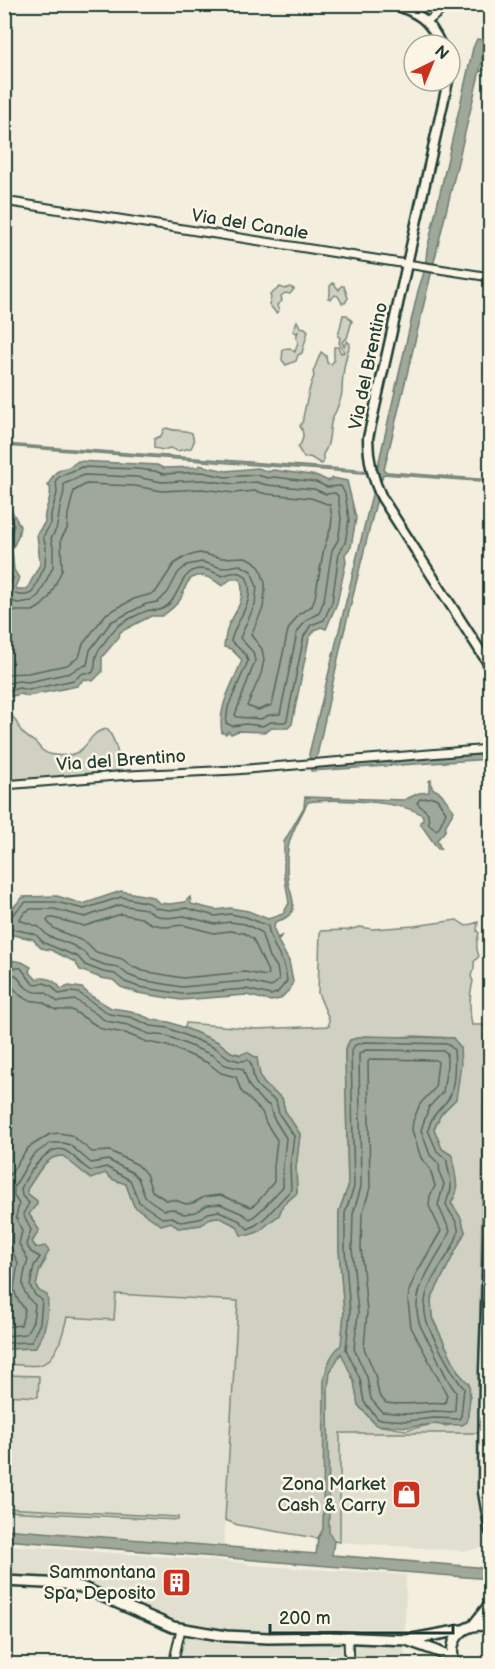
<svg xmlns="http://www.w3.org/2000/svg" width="495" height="1669" font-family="'Balsamiq Sans',sans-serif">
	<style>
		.built { fill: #e1dfd0 }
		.green { fill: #d0d1c2; stroke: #78877b; stroke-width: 1.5; fill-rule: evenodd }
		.water { fill: #a0a89b; stroke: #6c7d72; stroke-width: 1.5 }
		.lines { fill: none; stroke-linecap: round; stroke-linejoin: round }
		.shore { stroke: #53685d; stroke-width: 1.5 }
		.stream { stroke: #6c7d72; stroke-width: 1.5 }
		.minor-casing { stroke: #1f3d34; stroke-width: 11 }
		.tertiary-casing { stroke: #1f3d34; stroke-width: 13 }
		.secondary-casing { stroke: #1f3d34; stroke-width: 14 }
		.minor { stroke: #fcf5e5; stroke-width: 7 }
		.tertiary { stroke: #fcf5e5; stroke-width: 8 }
		.secondary { stroke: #fcf5e5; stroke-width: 9 }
		.labels { text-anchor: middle; stroke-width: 5; stroke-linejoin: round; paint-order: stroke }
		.street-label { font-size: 18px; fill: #1f3d34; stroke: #fcf5e5 }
		.poi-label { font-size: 18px; fill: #1f3d34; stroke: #fcf5e5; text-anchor: end }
	</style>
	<rect width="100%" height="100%" fill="#f3eede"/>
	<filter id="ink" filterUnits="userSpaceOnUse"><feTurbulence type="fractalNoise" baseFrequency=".0167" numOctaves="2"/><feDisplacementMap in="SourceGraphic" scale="12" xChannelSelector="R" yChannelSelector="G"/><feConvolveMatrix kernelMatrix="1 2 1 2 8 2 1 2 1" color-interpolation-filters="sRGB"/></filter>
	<g filter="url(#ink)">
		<path class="built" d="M116 1294 238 1301 224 1547 5 1528 4 1364 37 1366 62 1338 67 1317Z
			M340 1433H478L479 1490 485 1547 465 1551 340 1542Z
			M5 1545 248 1563 249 1565 406 1575 405 1631 374 1634H288L243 1631 203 1625 135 1610 86 1588 5 1581Z
			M183 1637 241 1646 250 1642 391 1645 405 1643 404 1664H177Z"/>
		<path class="green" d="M333 283 339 290 341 286H344L348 298 345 303H342L338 296 335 295 331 299 328 298 330 294V286Z
			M280 287 285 289 290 287 294 289 290 294 285 293 281 296 282 301 277 305 279 311 276 313 269 304 271 298 270 295Z
			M343 315H347L352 321 347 338 342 342 344 346 347 341 350 344C345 359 342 377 342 392 341 403 334 413 331 423 329 433 330 446 323 454V463L321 464 310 457 304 458 298 448C303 441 305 433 300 426 305 420 302 419 304 413 307 400 309 387 314 376L313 372 321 352 326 356 327 363 331 364 334 361V347H338L341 353 344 352 339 343 340 338 338 336Z
			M297 321 300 327 305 328 308 331 302 353 298 355 296 361 286 365 282 360 283 349 290 348 295 352 298 342 296 338 298 332 295 333 293 331Z
			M167 428C175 432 184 429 192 433L194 442 191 448 177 451 170 448 163 450 154 448V439L161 436 164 429Z
			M4 708C13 715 16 721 21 731 25 736 30 739 36 743 38 745 40 748 42 750 50 757 69 757 78 752 92 743 89 732 107 729 117 741 119 760 123 775L5 785Z
			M457 920 466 926 478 922 477 931 479 933C477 941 475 947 479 956L474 962V969C471 973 470 977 473 981 469 996 469 1010 472 1025H483L485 1028 478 1433H340V1542L238 1525 225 1520 238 1301 116 1294 114 1320 67 1317C63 1332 58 1361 39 1365 28 1367 15 1364 5 1364V1349L35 1348 39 1291 36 1286C37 1276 40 1268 46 1260L32 1242 39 1230 29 1214 37 1201 27 1193V1189C37 1177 45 1154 63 1156L105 1173 112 1179 126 1184 134 1206 161 1225 171 1222 178 1228 201 1225 210 1218 218 1217 237 1226 271 1221 279 1215 283 1205 297 1193 296 1168 300 1134 285 1111 282 1098C262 1084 260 1083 257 1058L231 1052 218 1042 185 1028 186 1023 257 1029 329 1026V1019L318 993 320 931 348 930 360 927 373 929 414 926ZM414 1036 453 1038 456 1099 441 1114 434 1129 442 1149 453 1156C453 1160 452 1166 453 1171 456 1187 461 1187 451 1203L461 1218 465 1232 431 1299 432 1317 470 1397 467 1422 445 1426 434 1424 406 1430 376 1425 358 1405 354 1381 341 1350 344 1313 339 1249V1211L348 1187 345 1050 350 1040Z
			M4 1375 39 1376 38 1397 5 1395Z
			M4 1508 178 1517V1520L5 1511Z"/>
		<path class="water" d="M477 39 483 40 482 62 384 470 387 472 490 480V482L383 474 342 640 315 765 490 754V759L311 771 309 754 377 474 5 446 4 444 370 471 377 470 418 291 425 269 427 250 473 48Z
			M78 461 157 465 163 468 198 467 199 465 226 471 258 468 269 472 273 470 318 476 328 481 333 478 347 481 356 518 351 547 345 554 346 562 337 603 326 629 321 627 315 630 309 638 292 724 288 728H272L265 732 238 731 231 734 228 731 226 734 222 733C217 706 233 685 242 660L231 649 224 647C225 640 226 630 229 624 238 609 246 596 240 579H231L222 586C213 578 197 570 188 582 184 588 183 595 180 600 175 606 168 612 162 616H151L120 632 119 637 102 657V672L93 681 84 679 77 686 28 696 20 694 5 698V498L20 526 18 537 12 549 14 570 19 578 15 587 17 589H27L40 564 37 534 45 522C42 511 53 499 50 487L48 486C58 462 61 475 78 461Z
			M431 780 432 788 441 793 454 811 446 825 445 831 437 840 441 849H438L422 826 420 822 423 820V816C407 801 330 798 308 802 291 834 284 844 288 881 289 889 295 901 293 909 291 917 282 920 275 922L274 929 277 938 281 936 278 941 289 961 293 982 289 990 280 999 271 1001 246 995 181 1000 138 993 121 987 113 980 101 978 80 970 75 962 51 950 41 948 33 939 8 934 5 927V916L23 897 57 896 83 904 121 891 153 897 159 903 170 904 185 902 190 897 191 904 216 910 230 908 248 911 268 919 283 914 289 903 284 873V842L304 807 305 797 404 800 419 793 429 792V781Z
			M10 960 22 962 31 967 29 971 36 979C47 976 55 980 61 989L69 986 82 988 91 996 111 1008 131 1011 153 1020 169 1022 185 1028 218 1042 231 1052 240 1055 247 1052 257 1058C260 1083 262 1084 282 1098L285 1111 300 1134 296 1168 297 1193 283 1205 279 1215 258 1232 249 1235H241L237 1226 218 1217 210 1218 201 1225 178 1228 171 1222 161 1225 134 1206 126 1184 112 1179 105 1173 91 1179 63 1156C45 1154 36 1177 27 1189V1193L37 1201V1204L29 1214 39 1230 32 1242 36 1248 45 1246 49 1251 40 1268 36 1286 39 1291 47 1295C50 1313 45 1333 35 1348L5 1349 4 961Z
			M364 1036 453 1038 460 1047 461 1065 456 1099 441 1114 434 1129 442 1149 453 1156C453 1175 462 1185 451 1203L461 1218 465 1232 431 1299 432 1318 459 1373 469 1384 470 1397 467 1422 462 1425 434 1424 408 1427 376 1425 358 1405 354 1381 341 1353 330 1372 328 1390 329 1532 334 1541 332 1555 476 1567 490 1570V1579L5 1540V1529L316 1554 318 1538 323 1529 324 1380C327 1365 330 1355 341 1345L344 1313 339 1249V1211L348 1187 345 1050 350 1040Z"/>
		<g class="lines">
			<path class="shore" d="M4 511 14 525 6 549 8 571 13 578 9 588C13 596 24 597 32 593L45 566 46 546 43 537 51 523V514L57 493 56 480C61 473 73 472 81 467L137 469 155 471 163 474 202 472 225 477 257 475 268 478 274 477 316 482 327 487 341 486 345 494 349 519 345 543 339 553 332 602 324 620 311 625 304 636 287 720 285 722H271L262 726 246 724 232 726 226 723 228 707 248 661 246 655 231 641C235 620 257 601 247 579 242 568 229 573 222 576 175 550 186 603 159 610 156 611 153 610 150 610 144 611 122 622 117 627 113 630 98 650 96 656 94 663 97 668 92 673H83L74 680 28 690 19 688 4 692
				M4 595 11 601 18 603 32 601 39 595 53 567V547L51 538C58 527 57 527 59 514 60 503 65 496 64 484L84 475 136 477 162 482 202 480 234 484 256 482 267 485 314 489 326 494 335 493 338 496 341 518 340 529 338 540 332 550 324 600 319 613 306 620 297 633 280 714 269 715 261 719 237 717 235 715 255 661 253 652 240 638 255 604 257 587 251 571 240 565 222 568 202 562 187 565 178 573 168 592 158 602 146 604 111 622 90 650 87 665 79 667 70 673 28 682 18 681 4 684
				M4 608 15 611H33L41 606 49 598 62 570 61 539 67 529 68 514 74 491 86 484 135 486 162 491 202 489 234 493 255 491 267 494 311 498 330 505 332 518 331 527 324 548 315 597 312 606 299 614 288 630 272 705 258 710 247 706 261 674 264 660 262 649 251 635 263 608 265 592V583L260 568 254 561 245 557 222 558 199 553 185 557 174 564 155 593 134 599 106 614 83 644 79 657 67 665 28 673 4 674
				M433 797 437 799 446 812 439 828 436 830 429 824 428 813 417 803 420 799Z
				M120 905 146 909 155 915 167 918 184 916 215 924 230 922 245 924 261 932 268 954 277 967 279 980 271 987 246 981 182 987 141 980 128 975 118 967 105 965 90 959 84 952 72 945 48 936 39 927 19 920 25 912 31 909H54L85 917Z
				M121 914 141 918 152 924 166 927 183 925 214 933 230 931 244 933 253 939 269 974 266 976 245 972 183 978 143 971 133 967 122 959 96 952 87 943 53 928 47 921 49 918H53L85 926Z
				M4 918 10 917 26 902H56L84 909 121 897 149 903 156 908 169 910 186 908 215 916 230 914 246 917 268 926C270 946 286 960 287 981L277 993 271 995 246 989 182 994 139 987 125 982 115 974 103 972 85 965 78 957 44 943 35 934 4 927
				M4 967 21 968 33 984 44 983 52 986 59 994 70 992 79 993 109 1014 130 1017 151 1026 168 1028 215 1048 229 1058 240 1061 248 1060C255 1066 251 1074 255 1082 260 1091 269 1096 276 1101L279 1114 294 1136 290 1167 291 1190C276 1204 267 1221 248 1229L240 1221 219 1211 208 1213 199 1219 181 1222 172 1217 162 1218 139 1202 130 1180 106 1167 91 1171C82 1166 73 1154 64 1150 47 1144 26 1176 21 1189L22 1196 29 1203 23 1214 31 1230 26 1244 31 1252 40 1257 34 1266 30 1286 35 1295 42 1300 40 1323 31 1342 4 1343
				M4 974 16 975C24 987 30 994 45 992L58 1002 76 1000 106 1021 128 1025 149 1034 167 1036 212 1055 225 1065 243 1069 249 1086 262 1101 270 1106 273 1117 286 1138 283 1167V1187C270 1199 266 1209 250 1219L243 1214 220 1204 207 1205 196 1212 184 1214 173 1209 164 1210 145 1197 138 1178 133 1173 108 1160 91 1163 70 1145 64 1143H51L33 1155 14 1187V1196L19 1204 16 1217 22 1231 19 1244 28 1260C22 1280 18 1290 35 1305L33 1321 26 1334 4 1336
				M4 983 10 984 21 996 28 1000 42 1002 56 1010H72L102 1029 125 1033 147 1042 164 1045 176 1049 208 1063 221 1073 236 1077 241 1091 262 1112 266 1123 277 1140 274 1166V1182C266 1190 261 1201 251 1207L220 1195 204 1197 193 1203 186 1204 175 1200H166L152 1191 146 1174 138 1165 110 1151 92 1152 71 1135 59 1133 50 1134 28 1148 7 1179 5 1193 8 1205 7 1219 12 1231 10 1246 18 1263 14 1289 17 1298 25 1310 21 1325 4 1327
				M365 1042 448 1044 454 1050C455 1061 455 1088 449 1098 440 1111 433 1111 428 1130L437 1151 447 1160C447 1169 451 1176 451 1185 452 1192 447 1197 446 1204 449 1213 460 1223 458 1233 454 1251 438 1266 431 1283 425 1294 423 1306 426 1319 429 1331 455 1379 464 1388L461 1416 459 1419 434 1418 407 1421 378 1419 364 1402 360 1379 346 1349 350 1313 345 1249V1213L354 1187 351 1052 355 1045Z
				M366 1050 444 1051 447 1053V1065L443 1092 429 1107 421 1130 430 1155 439 1164 440 1174 444 1184 438 1205 450 1231C438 1260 409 1288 419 1322 422 1332 429 1341 434 1351 441 1365 446 1380 456 1392L455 1410 452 1412 433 1411 407 1414 382 1412 371 1399 367 1377 354 1349 358 1313 352 1248 353 1214 361 1187 359 1054Z
				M371 1059 436 1060 438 1062 435 1088 420 1104 413 1121 412 1130 421 1158 430 1169 435 1186 430 1196 429 1206 441 1231 416 1274 409 1291 408 1301 411 1327 447 1395 445 1403C425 1401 406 1406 386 1403L379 1395 375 1374 364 1348 367 1312 361 1248 362 1215 370 1188 368 1062Z"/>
			<path class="stream" d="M479 72 490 67"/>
			<defs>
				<path id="minor" d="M471 4 490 7
					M427 22 449 4
					M4 201 490 277
					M4 785 129 775 235 770 490 749
					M348 1637 349 1664
					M173 1664 181 1629"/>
				<path id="tertiary" d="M392 4C419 13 429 19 441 45
					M448 81 368 438C368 460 372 478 382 498L490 666
					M490 1195 484 1372 483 1492 490 1532
					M473 1625 490 1603"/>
				<path id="secondary" d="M4 1581 65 1584 81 1587 173 1627 226 1636 269 1638 335 1637 407 1640 462 1630
					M409 1641 437 1651 453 1659
					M455 1664C445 1640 466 1619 490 1627"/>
			</defs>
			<use href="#minor" class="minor-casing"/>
			<use href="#tertiary" class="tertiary-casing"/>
			<use href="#secondary" class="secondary-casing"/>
			<use href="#minor" class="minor"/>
			<use href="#tertiary" class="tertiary"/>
			<use href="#secondary" class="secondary"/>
		</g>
	</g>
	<defs>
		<symbol id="shop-square" viewBox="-11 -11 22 22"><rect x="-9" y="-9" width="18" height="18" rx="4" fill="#c8321e" stroke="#fcf5e5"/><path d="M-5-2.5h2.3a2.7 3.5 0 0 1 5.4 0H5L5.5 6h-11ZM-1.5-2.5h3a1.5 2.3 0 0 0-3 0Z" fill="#fff"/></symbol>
		<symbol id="building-square" viewBox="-11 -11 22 22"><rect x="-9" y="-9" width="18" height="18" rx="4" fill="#c8321e" stroke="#fcf5e5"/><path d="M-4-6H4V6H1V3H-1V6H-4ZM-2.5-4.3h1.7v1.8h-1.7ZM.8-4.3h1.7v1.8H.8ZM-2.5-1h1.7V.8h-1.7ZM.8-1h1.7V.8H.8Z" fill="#fff"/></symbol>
	</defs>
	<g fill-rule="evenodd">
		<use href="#shop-square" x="390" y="1478" width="33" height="33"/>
		<use href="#building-square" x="160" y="1566" width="33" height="33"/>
	</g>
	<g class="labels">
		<g class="street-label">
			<text transform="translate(250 224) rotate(9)" y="6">Via del Canale</text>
			<text transform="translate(368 366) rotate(-78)" y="6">Via del Brentino</text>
			<text transform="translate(121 760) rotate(-4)" y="6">Via del Brentino</text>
		</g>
		<g class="poi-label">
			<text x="386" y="1490">Zona Market<tspan x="386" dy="21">Cash &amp; Carry</tspan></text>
			<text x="156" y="1578">Sammontana<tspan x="156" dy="21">Spa, Deposito</tspan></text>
		</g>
	</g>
	<rect width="495" height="1669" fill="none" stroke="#fcf5e5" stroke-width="24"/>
	<rect x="12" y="12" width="471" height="1645" fill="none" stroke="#1f3d34" stroke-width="2" filter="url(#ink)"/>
	<g transform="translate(432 63) rotate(43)"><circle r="28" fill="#fcf5e5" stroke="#a4ab9e" stroke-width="1.5"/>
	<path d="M0-4.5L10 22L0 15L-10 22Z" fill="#c8321e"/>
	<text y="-9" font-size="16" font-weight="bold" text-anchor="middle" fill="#1f3d34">N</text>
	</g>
	<path d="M270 1624v9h183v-9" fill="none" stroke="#1f3d34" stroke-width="3"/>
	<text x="279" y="1624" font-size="18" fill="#1f3d34" stroke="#fcf5e5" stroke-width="4.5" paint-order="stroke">200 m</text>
</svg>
